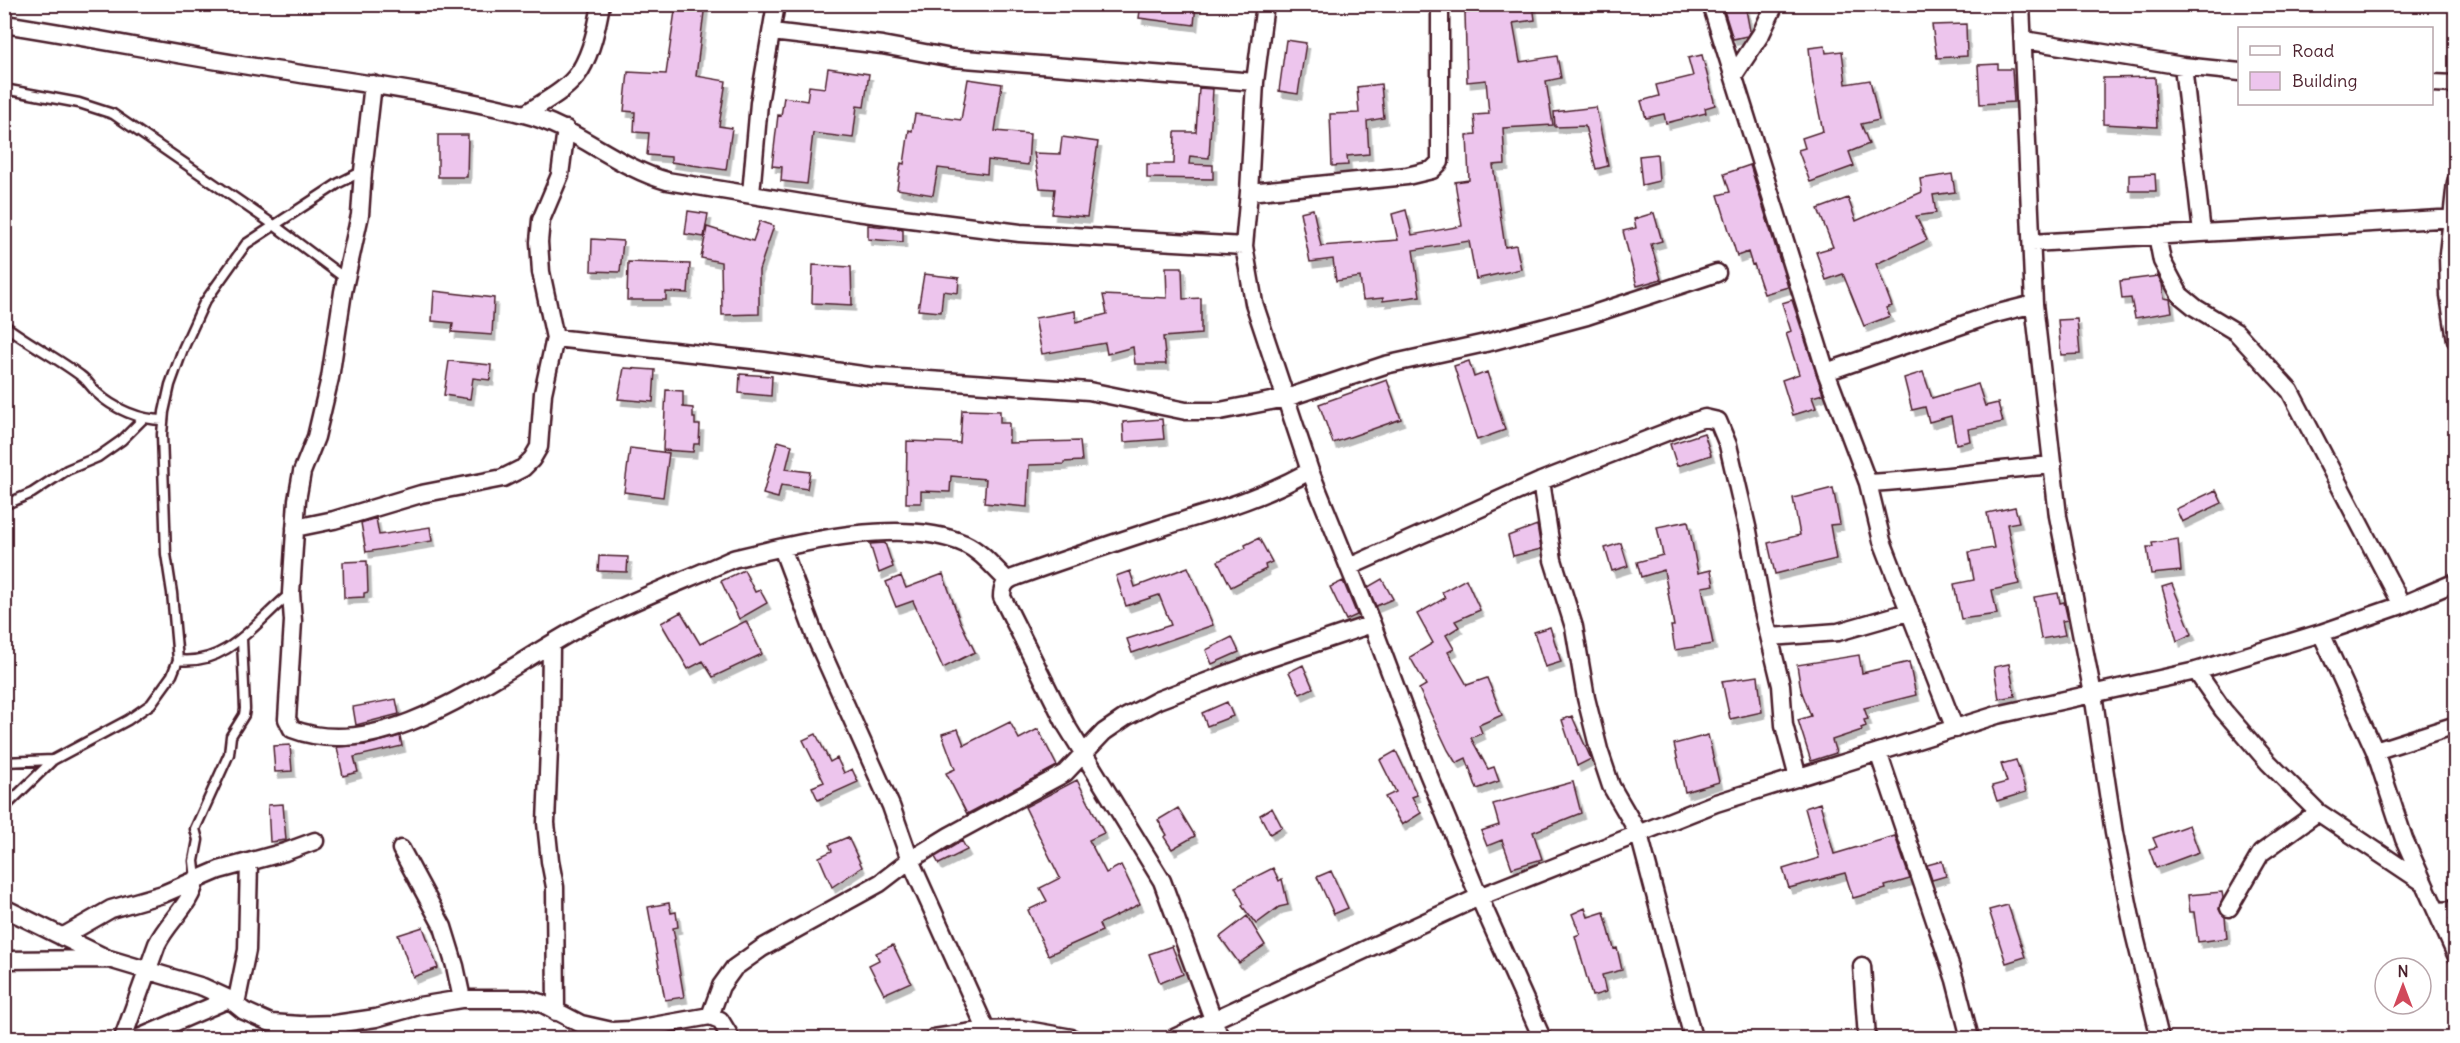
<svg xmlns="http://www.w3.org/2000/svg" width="2460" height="1043" font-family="Delius,sans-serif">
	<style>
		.building { fill: #edc5ed; stroke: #4a1f2b; stroke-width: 1.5; filter: url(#shadow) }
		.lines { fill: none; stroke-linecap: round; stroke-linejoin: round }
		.lane-casing { stroke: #4a1f2b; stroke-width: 13 }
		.street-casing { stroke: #4a1f2b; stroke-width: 21 }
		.lane { stroke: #fff; stroke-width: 8 }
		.street { stroke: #fff; stroke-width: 16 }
	</style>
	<defs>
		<filter id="shadow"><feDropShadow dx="3.5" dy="6" stdDeviation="0" flood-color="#0004"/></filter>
	</defs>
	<rect width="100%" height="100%" fill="#fff"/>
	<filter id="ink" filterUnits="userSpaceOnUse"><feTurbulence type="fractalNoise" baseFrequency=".0167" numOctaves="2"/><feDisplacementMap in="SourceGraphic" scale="12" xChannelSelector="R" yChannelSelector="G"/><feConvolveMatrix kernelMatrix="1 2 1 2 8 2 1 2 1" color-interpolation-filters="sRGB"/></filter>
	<g filter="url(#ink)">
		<path class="building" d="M676 4H705L696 76 726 81 719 126 732 128 726 170 671 162V157L647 155 649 133 634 132 635 112 624 111 628 72 666 74Z
			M1141 4H1196L1194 25 1139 18Z
			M1533 4 1535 20 1513 23 1520 62 1557 56 1561 78 1546 81 1553 125 1503 128 1505 164 1493 165 1505 247 1516 245 1521 269 1476 279 1469 241 1413 250 1420 296 1383 301V298L1363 300 1360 277 1336 281 1333 259 1310 262 1300 212 1313 209 1321 246 1398 240 1392 214 1406 210 1412 235 1462 226 1455 182 1469 180 1467 135 1476 134 1474 115 1489 114 1486 80 1467 82 1465 13Z
			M1722 4H1745L1750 31 1747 36 1733 39Z
			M1966 24 1967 56 1937 58 1932 25Z
			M1286 40 1306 43 1298 94 1279 91Z
			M1825 46 1826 53 1842 51 1846 84 1870 80 1879 120 1861 124 1869 144 1849 152 1854 166 1810 182 1798 150 1805 148 1802 138 1823 131 1813 84 1809 48Z
			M1702 55 1715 105 1705 108 1706 113 1666 123 1664 114 1646 118 1641 101 1659 96 1656 85 1693 76 1688 58Z
			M1998 64V69H2012L2014 102 1980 104 1978 65Z
			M828 68 869 74 864 107 857 106 853 138 813 133 807 184 781 181 782 167 772 166 778 115 781 116 784 97 807 101 809 86 825 88Z
			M2155 77 2157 127 2103 124V78Z
			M968 79 1002 84 995 131 1030 134 1028 165 988 160 987 174 938 168 933 195 897 189 901 163 904 164 909 130 912 131 915 114 961 120Z
			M1381 84 1384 118 1367 121 1369 154 1347 156 1348 165 1332 166 1330 114 1359 113 1357 87Z
			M1199 88 1213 89 1209 158 1190 156 1189 164 1213 165V179L1147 178V164H1174L1175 132H1196Z
			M1596 107 1608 166 1596 169 1585 126 1555 127 1554 112Z
			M438 135H468L467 177H438Z
			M1062 137 1098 142 1087 217 1052 214 1055 189 1040 188 1034 153 1060 154Z
			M1657 154 1659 181 1642 185 1639 156Z
			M1750 165 1788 287 1764 294 1754 264 1752 265 1748 252 1737 256 1718 195 1730 192 1724 174Z
			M1952 174 1955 192 1933 195 1936 213 1916 216 1927 240 1876 264 1892 306 1886 308 1890 316 1864 326 1843 274 1826 280 1816 252 1833 247 1818 209 1848 198 1856 221 1922 192 1920 179Z
			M2155 174 2156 191H2129V175Z
			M688 211 708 214 704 237 685 234Z
			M1654 213 1662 241 1651 244 1661 279 1637 286 1623 231 1636 228 1634 219Z
			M760 221 774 226 759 270V314L722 315 721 262 701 258 707 227 753 241Z
			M868 225 903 229V242L868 239Z
			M592 239 623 241 620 272 591 271Z
			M628 262 690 264 688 293 666 292V300H627Z
			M813 265 851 267 852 305 812 303Z
			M1166 267H1182L1183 299 1201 298V334L1163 337 1166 364H1135L1133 347 1107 354 1105 343 1042 354 1035 318 1075 311 1076 322 1107 314 1103 295 1167 298Z
			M924 274 959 278 958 293 943 291 941 312 918 310Z
			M2158 276 2162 284 2164 298 2170 299 2172 312 2135 318 2131 298 2122 299 2120 281Z
			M434 291 494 298 492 335 452 332 453 323 432 321Z
			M1792 300 1823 394 1812 397 1816 408 1793 415 1782 380 1799 374 1786 333 1791 331 1782 303Z
			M2077 319 2080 354 2061 355 2058 320Z
			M449 361 491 365 490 380 473 378 470 399 444 395Z
			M1469 361 1474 377 1487 372 1505 430 1477 440 1454 366Z
			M624 368 655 370 653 402 618 399Z
			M1923 372 1932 398 1978 384 1985 406 1998 403 2003 422 1968 429 1970 441 1956 444 1951 416 1929 422 1925 407 1912 410 1904 378Z
			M740 374 772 376 771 396 739 393Z
			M1387 380 1401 419 1333 443 1319 404Z
			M666 390 683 391V407L693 408V418H695V425H700L699 444H694L693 452 663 450Z
			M962 410 1000 411V423H1009V443L1080 441 1082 461 1064 462V464L1029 465 1027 507 984 503 986 479 951 476 950 492 921 491V503H906L907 441 960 443Z
			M1162 419 1164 439 1124 442 1123 422Z
			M1704 433 1711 455 1677 466 1670 444Z
			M778 441 792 445 786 469 810 472 807 489 781 485 778 498 763 494Z
			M630 448 669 453 663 497 624 492Z
			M1833 488 1840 524 1830 525 1836 559 1775 574 1768 543 1800 535 1793 498Z
			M2216 490 2222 503 2182 522 2176 509Z
			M2015 507 2019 522 2007 524 2019 584 1992 590 1997 614 1961 619 1954 584 1974 580 1969 552 1994 548 1987 513Z
			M376 518 379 535 430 527 432 541 366 552 361 523Z
			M1688 521 1698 573 1711 570 1714 585 1702 587 1713 644 1675 650 1671 626H1674L1664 570 1641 577 1637 562 1663 555 1657 527Z
			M1537 525 1541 549 1513 556 1508 536Z
			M1259 538 1272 562 1265 565 1266 569 1231 587 1218 561 1246 548 1245 545Z
			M2178 539 2181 571 2151 574 2147 547H2153L2152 543Z
			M885 543 893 567 879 573 870 544Z
			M1621 543 1628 566 1612 571 1605 548Z
			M599 556 628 557 627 572 598 571Z
			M367 561 368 592 364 593V597L344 598 343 562Z
			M1188 567 1213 625 1132 653 1127 639 1171 625 1159 595 1126 606 1116 576 1130 571 1135 587Z
			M744 570 755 592 760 590 767 603 739 619 721 581Z
			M943 574 960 621 975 652 943 668 913 601 896 607 886 582 901 576 906 588Z
			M1382 579 1393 599 1376 606 1368 587Z
			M1466 579 1480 610 1455 621 1459 627 1446 635 1454 649 1448 652 1467 685 1487 678 1502 715 1479 725 1482 733 1471 738 1488 769 1494 767 1499 781 1477 789 1466 758 1456 763 1448 750 1419 689 1426 685 1410 657 1433 643 1417 614 1445 598 1442 592Z
			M1343 581 1357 615 1346 620 1330 587Z
			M2172 584 2192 634 2177 641 2162 587Z
			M2058 593 2060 603 2064 602 2068 620 2062 621 2065 635 2041 639 2034 597Z
			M681 612 700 644 746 621 762 654 713 677 703 661 688 669 661 623Z
			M1550 627 1561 662 1545 667 1534 632Z
			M1232 637 1239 652 1212 664 1206 650Z
			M1859 655 1862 673 1909 662 1916 695 1864 708 1868 719 1864 720 1866 726 1861 728 1862 730 1832 740 1836 753 1811 761 1798 720 1811 716 1801 690 1797 665Z
			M2009 664 2015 696 1999 699 1994 667Z
			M1303 665 1313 688 1300 694 1289 672Z
			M1758 676 1762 712 1730 719 1722 681Z
			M396 699 399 714 356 725 353 707Z
			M1227 702 1233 716 1207 726 1202 713Z
			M1572 716 1591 759 1577 766 1562 720Z
			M1010 722 1019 739 1038 729 1057 766 967 814 946 773 955 769 942 734 958 729 964 745Z
			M816 734 830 762 837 758 844 773 852 769 858 782 818 800 812 787 824 782 803 740Z
			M1708 735 1719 782 1685 792 1674 744Z
			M400 736 402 746 354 757 358 772 343 776 337 747 367 745Z
			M290 745 292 771 275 772 273 746Z
			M1396 751 1417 795 1412 797 1421 813 1402 825 1385 797 1396 792 1380 760Z
			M2016 760 2026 792 1997 801 1992 786 2007 782 2001 764Z
			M1077 780 1104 833 1089 840 1106 873 1121 865 1140 904 1099 924 1102 931 1048 955 1028 910 1047 901 1040 888 1060 878 1025 807Z
			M1573 782 1581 813 1533 832 1542 859 1512 868 1502 840 1487 846 1481 831 1499 825 1493 804Z
			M1820 803 1834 854 1895 836 1910 879 1885 886 1886 889 1853 898 1845 873 1789 888 1783 869 1819 858 1805 808Z
			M283 804 286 840 270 842 268 805Z
			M1178 808 1195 836 1172 849 1164 837 1167 835 1158 820Z
			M1272 808 1282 827 1270 834 1260 815Z
			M2189 825 2199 852 2156 868 2149 849 2157 847 2153 838Z
			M848 837 862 867 832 887 819 857 832 851 829 845Z
			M962 841 967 850 939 864 935 857Z
			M1942 861 1946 876 1932 880 1927 865Z
			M1273 868 1279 881 1282 879 1288 905 1279 907 1256 924 1242 906 1244 904 1235 887Z
			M1331 871 1348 908 1334 914 1317 877Z
			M2222 892 2223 898 2219 909 2225 917 2227 938 2198 942 2194 912H2190L2188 895Z
			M669 903 671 913 676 912 678 927 673 928 675 939 674 940 684 997 665 1000 648 907Z
			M2008 905 2025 957 2006 963 1989 910Z
			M1585 908 1588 917 1604 912 1614 949 1617 948 1622 970 1602 975 1606 992 1592 996 1575 936 1580 934 1572 914Z
			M1247 916 1265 945 1239 963 1220 937Z
			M423 927 438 968 413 977 398 935Z
			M893 945 911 982 884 994 869 965 879 960 876 953Z
			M1172 946 1183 974 1160 983 1149 954Z"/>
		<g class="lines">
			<defs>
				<path id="lane" d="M4 89 79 103 113 114 274 225 346 279
					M4 325C29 344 56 357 81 376 87 380 91 387 97 393 114 409 140 420 163 420
					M4 505 32 493 67 470 98 457 122 440 143 419
					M178 660C228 666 256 621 291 593
					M4 762 53 760
					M4 808 53 760 128 720 151 704 172 675 178 660 172 593 166 554 162 434 164 412 170 385 183 349 204 303 246 244 339 183 363 171
					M196 879 194 861 198 840 195 829 229 754 231 736 244 715 245 709 242 639"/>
				<path id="street" d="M1265 4 1255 82 1249 192 1244 246 1254 303 1310 471 1372 624 1427 771 1479 897 1542 1038
					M1711 4 1826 372 1868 483 1882 541 1955 729
					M2021 4 2034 304 2058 516 2093 694 2114 833 2134 933 2160 1038
					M4 24C88 37 172 54 255 67 345 81 436 92 524 114 576 127 616 167 667 181L856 212 1020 233 1244 246
					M772 32 882 45 952 58 1255 82
					M2024 40 2183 66 2240 72
					M2183 66 2202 233
					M1734 75 1761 34 1775 4
					M2432 83 2456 84
					M373 84 363 171 360 215 343 292 330 378 316 437 302 472 297 500 291 593 293 621 287 719 292 729C385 765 497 673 575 630 625 603 681 582 733 559 798 543 902 516 965 544 982 552 994 568 1007 580
					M525 114C543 102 568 90 580 71 592 51 597 27 601 4
					M2456 182 2448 254 2449 296 2456 340
					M1249 192 1407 176 1432 170 1440 162V4
					M751 194 759 103 776 4
					M2157 235 2162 261 2180 295 2196 308 2236 332 2290 391 2402 605
					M2032 243 2456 218
					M555 338 764 361 869 376 1089 391 1186 411H1220L1286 398 1385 365 1490 342 1587 316 1717 273
					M1826 372 1991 315 2034 304
					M1541 481 1553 560 1574 627 1586 698 1599 750 1611 786 1639 834 1693 1038
					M1868 483C1930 480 1991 470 2053 465
					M295 528 334 520 421 494 503 478 523 468 532 459 539 447 543 393 555 338 541 272 539 242 541 220 560 175 566 129
					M782 548 817 641 891 806 910 860 990 1038
					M1349 567 1541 481 1695 421 1705 418 1718 421 1728 445 1748 531 1762 607 1781 685 1784 725 1798 778
					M2321 633 2375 751 2404 839 2456 955
					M1770 637 1838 632 1908 612
					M551 645 550 724 546 823 550 861 555 887 556 1012
					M2196 671 2223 710 2268 762 2318 812 2424 883
					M2375 751 2456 725
					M1878 752 1955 980 1970 1038
					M401 849 443 927 455 966 462 999
					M4 908 106 958
					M2229 908 2261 853 2318 812
					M2437 911 2456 910
					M62 937 111 909 163 894 219 870 285 852 315 841
					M4 960 109 959 203 987 229 999 244 1011 271 1023 300 1025 335 1024 376 1018 419 1006 462 999H526L541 1003 581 1024 612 1031 631 1030 710 1016 720 1020 731 1038
					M1862 966 1867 1038
					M236 1004 247 950 249 862
					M710 1016 721 986 734 968 762 948 880 883 910 860 949 836 1065 773 1104 732 1126 717 1158 700 1259 662 1372 624
					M335 1024 341 1038
					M123 1038 157 944C168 921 191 905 196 879
					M139 1038 229 999
					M934 1038 986 1030 1021 1029 1072 1038
					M1174 1038 1479 897 1716 803 1997 715 2196 671 2321 633 2402 605 2456 582
					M1220 1038 1162 881 1066 725 1002 597C1002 588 1004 582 1013 578 1065 559 1117 542 1169 525 1222 509 1261 498 1310 471"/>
			</defs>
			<use href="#lane" class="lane-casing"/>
			<use href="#street" class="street-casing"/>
			<use href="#lane" class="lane"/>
			<use href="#street" class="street"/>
		</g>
	</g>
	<rect width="2460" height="1043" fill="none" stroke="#fff" stroke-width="24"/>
	<rect x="12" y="12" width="2436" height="1019" fill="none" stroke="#4a1f2b" stroke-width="2" filter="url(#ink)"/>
	<rect x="2238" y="27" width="195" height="78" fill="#ffffff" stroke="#b7a5aa" stroke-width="1.5"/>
	<rect x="2250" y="46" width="30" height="9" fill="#ffffff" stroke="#b7a5aa" stroke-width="1.5"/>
	<text x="2292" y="57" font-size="18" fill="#4a1f2b">Road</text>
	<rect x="2250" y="72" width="30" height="18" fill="#edc5ed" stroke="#b7a5aa" stroke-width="1.5"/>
	<text x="2292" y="87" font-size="18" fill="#4a1f2b">Building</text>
	<g transform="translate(2403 986)"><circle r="28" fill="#ffffff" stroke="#b7a5aa" stroke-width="1.5"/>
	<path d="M0-4.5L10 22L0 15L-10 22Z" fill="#d1495b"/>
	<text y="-9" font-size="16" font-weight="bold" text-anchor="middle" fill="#4a1f2b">N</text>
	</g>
</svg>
